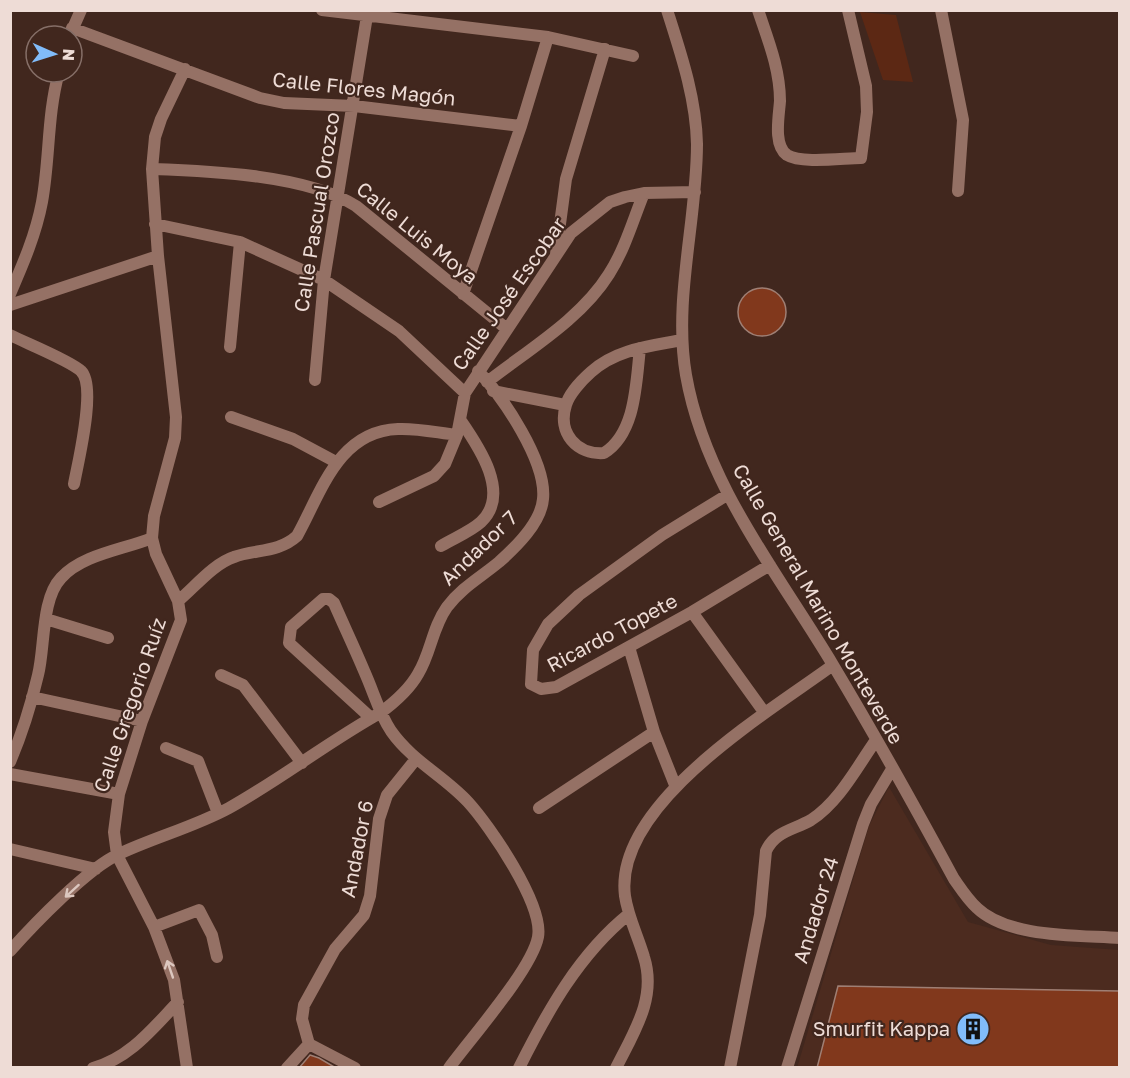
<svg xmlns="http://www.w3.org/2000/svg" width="1130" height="1078" font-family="'Golos Text',sans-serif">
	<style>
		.built { fill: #4c2b1f }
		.green { fill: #5c2814 }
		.building { fill: #81381c; stroke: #9f7f74; stroke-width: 1.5 }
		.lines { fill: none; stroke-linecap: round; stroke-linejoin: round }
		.minor { stroke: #957165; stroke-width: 12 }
		.oneway { stroke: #dcc7bf }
		.labels { text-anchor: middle; stroke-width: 4.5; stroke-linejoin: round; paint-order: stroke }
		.street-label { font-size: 20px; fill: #eedcd6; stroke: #41271e }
		.poi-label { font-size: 20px; fill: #eedcd6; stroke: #41271e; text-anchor: end }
	</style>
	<rect width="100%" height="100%" fill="#41271e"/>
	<path class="built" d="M889 787 968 922 1051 945 1119 950V1067L797 1068 869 826Z"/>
	<path class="green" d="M860 12 896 15 913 82 883 80Z"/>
	<path class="building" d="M738 312a24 24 0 1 1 48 0a24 24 0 1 1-48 0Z
		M838 986 1119 991V1068H817Z
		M310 1055 319 1058 336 1068H299Z"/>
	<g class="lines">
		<path class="minor" d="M322 10 548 37 633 56
			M667 10C681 54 696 98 697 144 697 220 673 300 686 375 705 484 778 573 833 665 875 735 915 807 954 879 961 889 968 900 977 908 1008 938 1079 935 1120 938
			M758 10C768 40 780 69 780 101 779 116 773 145 787 155 801 164 844 158 861 158L867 112 866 86 848 10
			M941 10 963 120 958 191
			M72 28 260 98 284 103 354 106 521 126
			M70 35 81 10
			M185 69 161 119 155 137 152 169 158 256 176 417 175 438 154 516 152 538 156 554 178 601 181 620 142 721 119 794 114 832 117 855 154 927 174 980 187 1068
			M152 169C211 171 307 175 356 206L507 329
			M155 224 240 242 324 280 399 331 465 393
			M556 254 566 179 605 49
			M10 294C23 264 36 234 42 202 50 158 47 115 59 72
			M463 294 521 126 548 37
			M10 305 158 256
			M10 335C26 343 71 361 81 371 97 386 78 462 74 484
			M230 347 240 242
			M640 348C636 383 636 433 604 453 577 455 557 433 566 405 569 394 582 380 591 372 616 349 651 346 682 340
			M315 380 324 280 367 16
			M487 382C528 350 581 319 609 274 625 249 633 220 644 193
			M493 391 565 405
			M231 417 293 439 336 462
			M727 495 662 535 579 595 548 624 533 650 531 684 541 689 556 687 692 612 770 565
			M379 502 434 476 445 464 457 435 465 393 571 233 610 202 625 197 644 193 695 192
			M441 546C454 538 470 532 481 522 511 494 479 447 461 421
			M178 601C195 587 213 564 234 557 256 549 278 553 297 536 321 493 338 431 398 429 418 428 438 433 457 435
			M692 612 764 712
			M46 619 108 638
			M629 647 654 732 675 785
			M221 675 243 685 302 763
			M32 697 142 721
			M371 718 289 643 291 627 323 599H329L334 603C344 626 355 649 365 673 374 693 379 713 391 731 412 761 444 776 468 802 490 826 544 905 538 937 532 969 471 1038 449 1068
			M166 748 198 761 218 813
			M10 762C22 734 31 705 38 675 45 648 41 599 61 578 83 554 123 550 152 538
			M10 774 119 794
			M539 808 654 732
			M10 849 96 869
			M154 927 199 910 212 935 217 957
			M10 951C34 924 88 868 119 854 155 837 194 827 229 808 281 779 328 742 380 713 395 702 409 690 418 674 431 653 432 628 447 607 461 588 481 577 499 562 516 547 541 523 543 499 547 462 503 397 478 371
			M309 1044 302 1019 304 1005 335 949 364 915 370 896 379 819 387 795 416 759
			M309 1044 355 1068
			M93 1068C130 1058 153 1028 178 1002
			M287 1068 309 1044
			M519 1068C547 1012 579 954 629 914
			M616 1068C634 1032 657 998 644 957 638 936 628 917 625 896 613 804 769 712 833 665
			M730 1068 760 915 766 851C775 831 794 830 811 820 839 802 857 767 876 740
			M787 1068 863 824 871 804 892 769"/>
	</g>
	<defs><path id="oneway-shaft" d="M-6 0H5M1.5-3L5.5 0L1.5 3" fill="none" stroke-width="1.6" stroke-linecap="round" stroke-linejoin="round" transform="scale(1.5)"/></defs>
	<g class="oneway">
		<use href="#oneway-shaft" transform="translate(72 891) rotate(138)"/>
		<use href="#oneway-shaft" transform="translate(170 969) rotate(-109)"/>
	</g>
	<defs>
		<symbol id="building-disc" viewBox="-11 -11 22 22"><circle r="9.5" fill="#81bcfa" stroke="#41271e"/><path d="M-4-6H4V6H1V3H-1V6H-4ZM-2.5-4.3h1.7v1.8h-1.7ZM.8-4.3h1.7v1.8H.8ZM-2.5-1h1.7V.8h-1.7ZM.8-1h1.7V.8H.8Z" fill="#111"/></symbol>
	</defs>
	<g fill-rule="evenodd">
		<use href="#building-disc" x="954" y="1010" width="38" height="38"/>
	</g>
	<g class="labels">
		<g class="street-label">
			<text transform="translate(364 89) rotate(6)" y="7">Calle Flores Magón</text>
			<text transform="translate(317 212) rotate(-81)" y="7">Calle Pascual Orozco</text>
			<text transform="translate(417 233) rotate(39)" y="7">Calle Luis Moya</text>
			<text transform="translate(509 294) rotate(-55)" y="7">Calle José Escobar</text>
			<text transform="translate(479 548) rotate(-44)" y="7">Andador 7</text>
			<text transform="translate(818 604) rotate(60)" y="7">Calle General Marino Monteverde</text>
			<text transform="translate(612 633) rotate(-28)" y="7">Ricardo Topete</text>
			<text transform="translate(130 705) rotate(-71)" y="7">Calle Gregorio Ruíz</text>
			<text transform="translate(357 849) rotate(-79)" y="7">Andador 6</text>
			<text transform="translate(816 910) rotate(-73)" y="7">Andador 24</text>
		</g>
		<g class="poi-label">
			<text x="950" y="1036">Smurfit Kappa</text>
		</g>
	</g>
	<rect width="1130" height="1078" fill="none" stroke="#eedcd6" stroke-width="24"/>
	<g transform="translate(54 54) rotate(93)"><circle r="28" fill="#41271e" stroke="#866f68" stroke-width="1.5"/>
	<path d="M0-4.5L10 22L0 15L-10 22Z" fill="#81bcfa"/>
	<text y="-9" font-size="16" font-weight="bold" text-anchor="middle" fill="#eedcd6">N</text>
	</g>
</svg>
